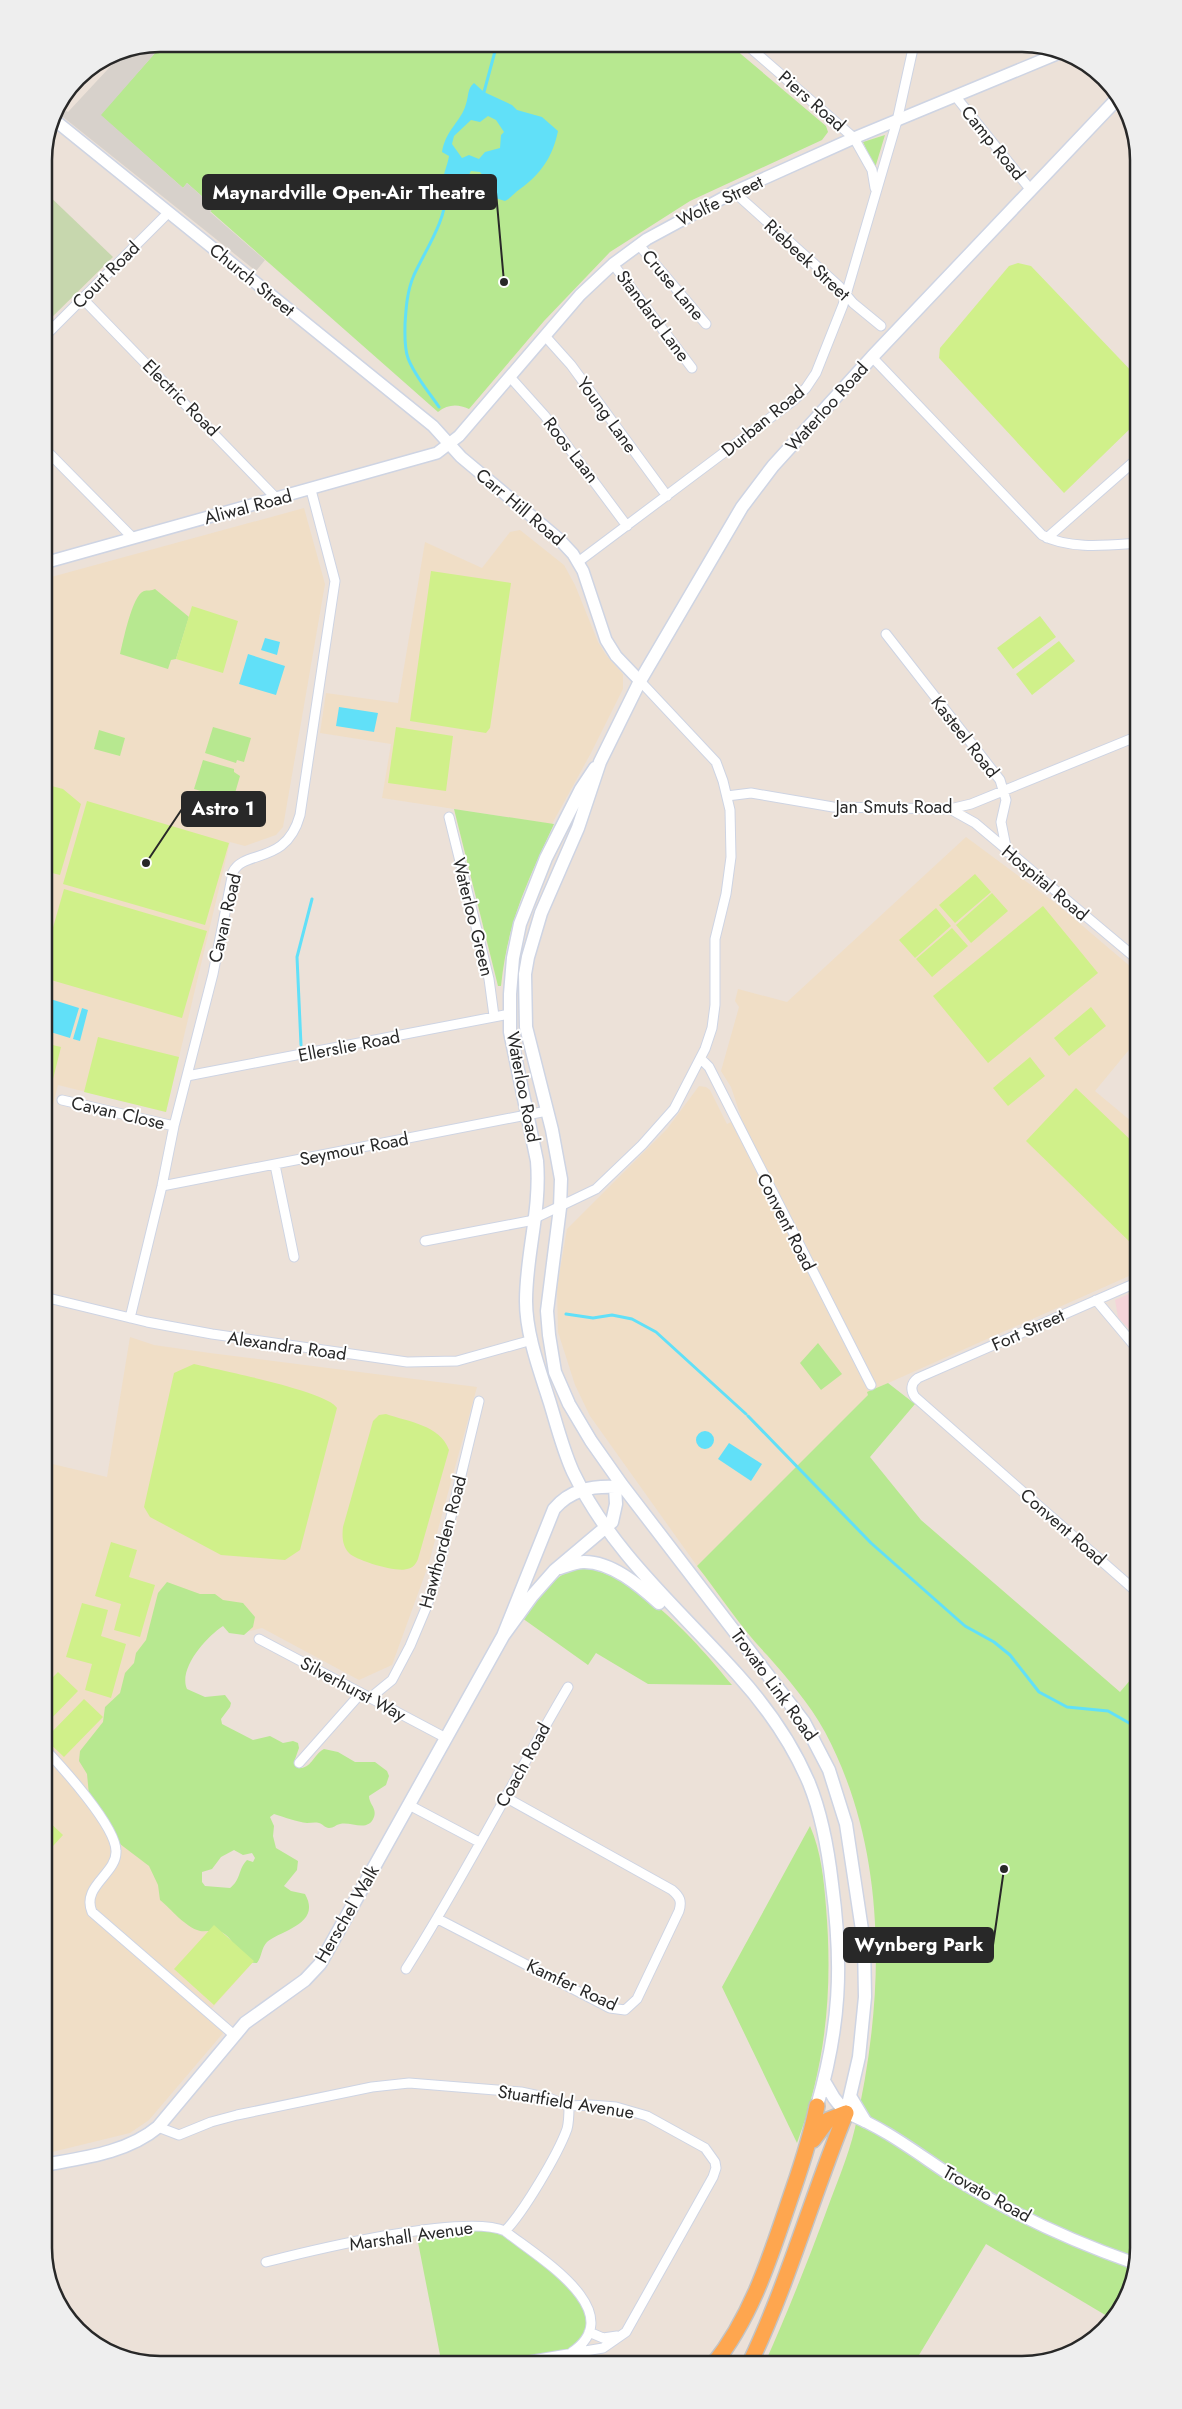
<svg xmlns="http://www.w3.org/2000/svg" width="1182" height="2409" font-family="Jost,sans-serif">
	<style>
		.education { fill: #f0dec6 }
		.medical { fill: #f4d4d9 }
		.green { fill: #b7e890; fill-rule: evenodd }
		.cemetery { fill: #c7d7ae }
		.pitch { fill: #d0f08a }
		.plaza { fill: #d7d1cb }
		.water { fill: #61e0f8; fill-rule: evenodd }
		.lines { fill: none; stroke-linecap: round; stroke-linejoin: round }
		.stream { stroke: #61e0f8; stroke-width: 3 }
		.minor-casing { stroke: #ced4e3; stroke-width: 11 }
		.tertiary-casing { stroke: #ced4e3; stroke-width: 14 }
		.secondary-casing { stroke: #ced4e3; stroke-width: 15 }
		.trunk-casing { stroke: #c3c3c3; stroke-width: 18 }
		.minor { stroke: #fff; stroke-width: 9 }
		.tertiary { stroke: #fff; stroke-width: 11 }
		.secondary { stroke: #fff; stroke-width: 12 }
		.trunk { stroke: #fea64f; stroke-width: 15 }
		.labels { text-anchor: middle; stroke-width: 4; stroke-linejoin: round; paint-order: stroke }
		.street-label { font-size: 18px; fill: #282828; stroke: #fff }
		.rim { fill: none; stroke: #282828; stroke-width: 2.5 }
		.leader { fill: none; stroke: #282828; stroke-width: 2 }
		.callout-dot { fill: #282828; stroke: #fff; stroke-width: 2 }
		.callout { fill: #282828; stroke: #282828; stroke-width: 2 }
		.callout-label { font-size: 19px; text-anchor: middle; font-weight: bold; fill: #fff }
	</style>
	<rect width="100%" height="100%" fill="#ece1d8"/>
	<path class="education" d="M304 508 325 584 283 827 276 835 245 846 230 842 166 1112 58 1085 44 1141V579Z
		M520 530 564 565 575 585 598 642 606 655 623 674V689L591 753 552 824 382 798 391 744 320 733 326 693 398 703 425 542 482 568 510 532Z
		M966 837 1058 905 1138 973V1039L1095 1091 1138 1127V1272L868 1392 869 1394 697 1566 590 1416 575 1385 558 1332 557 1287 567 1229 667 1129 699 1086 706 1087 710 1090 727 1124 741 1117 731 1087 721 1071 739 1007 735 1001 738 989 787 1002Z
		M130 1337 154 1345 210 1353 477 1387 428 1566 392 1665 359 1680 262 1628 250 1631 169 1593 129 1847 254 1961 206 2015 224 2032 149 2120 130 2133 44 2154V1462L107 1477Z"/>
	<path class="medical" d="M1138 1290V1339L1118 1317 1115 1300Z"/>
	<path class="green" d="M163 44H729L826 126 828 132 822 140 690 201 610 252 544 321 469 409C458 404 448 404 438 412L210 211 213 206 187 183 183 188 100 115Z
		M885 135 875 168 863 142Z
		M155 589 189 617 176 659 171 660 168 669 120 654C123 642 132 595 144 591 147 590 152 591 155 589Z
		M213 727 251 738 244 762 237 760 236 763 205 753Z
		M99 730 125 738 120 756 94 749Z
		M203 760 234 769V772L240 776 233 800 194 789Z
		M454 809 554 824C527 883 508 920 501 986H498Z
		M818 1343 842 1374 821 1390 800 1363Z
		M888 1383 915 1404 870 1457 921 1520 1120 1692 1138 1671V2249L1118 2314 1112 2319 986 2244 913 2365H764C786 2316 806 2266 825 2215 835 2187 848 2158 855 2128 885 1998 889 1852 825 1732 809 1703 788 1679 767 1655 741 1628 720 1595 697 1566L868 1395 867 1392Z
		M578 1567C636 1572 697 1642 732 1685L648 1684 596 1653 588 1665 522 1618C537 1598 554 1575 578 1567Z
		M167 1582 200 1594H215L223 1600 243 1603 255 1617 253 1627 244 1635 229 1633 223 1626C206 1637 178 1669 187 1689L205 1697 225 1695 231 1703 230 1707 221 1719 222 1724 253 1740 270 1736 283 1743 293 1741 298 1743 299 1748 294 1762 301 1768C312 1767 314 1754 324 1749L338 1752 355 1762H375L387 1771 389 1776 386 1785 369 1796C369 1804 377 1808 374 1817 368 1833 351 1821 340 1824 335 1825 334 1828 329 1828 325 1828 323 1824 319 1823 315 1822 311 1823 307 1823 297 1822 284 1817 274 1814L270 1817 274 1826 273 1836 276 1848 298 1861 297 1870 284 1886 291 1891 305 1894C322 1924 281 1930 267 1942 261 1948 262 1957 257 1963 239 1964 236 1940 223 1933 217 1929 207 1932 200 1931 185 1927 171 1909 160 1900L158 1885 149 1866 120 1844 89 1795 87 1774 79 1761 80 1751 103 1722 105 1707 120 1693 125 1673 134 1663 136 1653 146 1640 158 1593ZM234 1850 243 1855 252 1853 255 1858 253 1862 247 1860C238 1869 241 1880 230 1888L205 1886 202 1882V1872L212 1869 221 1857Z
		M810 1826C821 1851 824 1880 826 1907 833 1990 826 2065 797 2143L722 1987Z
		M507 2228 578 2292 589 2326 571 2352 502 2365H442L416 2232Z"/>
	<path class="cemetery" d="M44 191 113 257 44 325Z"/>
	<path class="pitch" d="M1018 263 1031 266 1138 378V421L1064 493 939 358 940 348 1009 266Z
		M431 571 511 583 490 728 486 733 410 721Z
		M192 606 238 621 223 673 176 659Z
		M1040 616 1056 637 1013 669 997 648Z
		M1059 641 1075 661 1032 695 1016 674Z
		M396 727 453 736 446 791 388 783Z
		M44 784 63 789 81 804 60 875 44 871Z
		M87 801 229 843 205 925 63 884Z
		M975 874 991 892 955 923 939 905Z
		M64 889 207 931 182 1018 44 978V959Z
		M992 893 1008 911 971 943 956 925Z
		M1043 906 1098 973 988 1063 933 996Z
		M936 908 951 926 915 958 899 940Z
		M952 928 968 946 932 977 916 959Z
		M1091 1007 1106 1026 1069 1056 1054 1038Z
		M98 1037 179 1057 166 1112 84 1092Z
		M44 1043 61 1047 44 1115Z
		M1030 1057 1045 1076 1008 1106 993 1088Z
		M1076 1088 1138 1147V1244L1135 1247 1026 1141Z
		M194 1364C218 1370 328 1391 337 1408L300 1550 285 1560 221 1555 150 1517 144 1507 174 1373Z
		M386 1414C409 1422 440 1425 449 1450L418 1559C416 1564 413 1568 407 1569 397 1573 355 1560 349 1553 342 1545 342 1536 343 1527L373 1421 379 1415Z
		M111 1542 137 1550 129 1577 155 1585 140 1637 114 1630 121 1604 95 1596Z
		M82 1603 108 1610 101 1636 126 1644 111 1698 85 1690 92 1664 66 1657Z
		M58 1672 78 1691 44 1726V1686Z
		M84 1699 103 1717 64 1757 45 1739Z
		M44 1817 63 1835 44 1856Z
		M214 1925 254 1961 214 2005 174 1969Z"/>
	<path class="plaza" d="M163 44 101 115 183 188 187 183 214 207 210 212 265 260 256 271 58 113 62 108 68 112 121 55 119 52Z"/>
	<path class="water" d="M474 83 484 92 512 105 517 110 542 117 558 131C553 156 541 174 520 189 514 193 511 198 505 201L492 197 487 198C479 190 484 187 486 179L480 172 471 171 462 187 453 192C435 187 447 170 449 156L442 152C446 129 461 122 466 104 469 95 467 89 474 83ZM488 116 496 120 504 132 501 135 500 148 485 152 479 159 469 155 462 158 452 144 454 136 471 120 480 122Z
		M265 638 280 642 277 655 261 650Z
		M248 654 285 666 276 695 239 684Z
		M339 707 378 713 374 732 336 726Z
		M44 997 79 1008 70 1038 44 1030Z
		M82 1008 88 1010 80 1041 73 1039Z
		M696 1440a9 9 0 1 1 18 0a9 9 0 1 1-18 0Z
		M729 1443 762 1464 751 1481 718 1459Z"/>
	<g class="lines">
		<path class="stream" d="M484 92 497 44
			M439 407C429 392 414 375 408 358 404 347 405 336 405 324 406 308 407 291 414 275 427 247 445 223 447 190
			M301 1045 297 957 312 899
			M566 1314 593 1318 612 1315 632 1319 656 1332 746 1414
			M748 1416 871 1543 965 1626 994 1642 1010 1655 1039 1692 1067 1707 1108 1711 1138 1728"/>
		<defs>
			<path id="minor" d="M746 44 854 138 872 170 875 188
				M71 88 84 74
				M956 97 1030 189
				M734 192 839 286 853 303 881 326
				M639 245 706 324
				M613 264 692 368
				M83 299 277 499
				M545 336 571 365 667 496
				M44 337 168 213
				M872 357 1042 535C1069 550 1109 545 1138 543
				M510 377 545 416 627 526
				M44 448 133 538
				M1047 538 1138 458
				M578 562 794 400 806 388 816 373 843 305 897 121 914 44
				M886 634 1000 780 1006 800 1001 822 1007 852
				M727 796 751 793 833 807 950 809 971 804 1138 736
				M950 809 975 823 1138 960
				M449 817 489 979 494 1016
				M701 1059 709 1067 871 1385
				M187 1076 510 1014
				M62 1100 174 1126
				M275 1165 294 1257
				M162 1186 547 1111
				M425 1241 529 1221 596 1189 642 1145 674 1109 705 1049 712 1028 715 1005V939L726 894 731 857 730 810 723 781 716 762 640 681
				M44 1297 147 1322 212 1334 407 1362 457 1361 532 1340
				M1096 1300 1138 1350
				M130 1318 162 1186 174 1126 213 974 233 872C244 849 286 866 300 815L335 581 311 490
				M1138 1593 915 1397C910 1390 911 1383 918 1378L1138 1282
				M259 1639 446 1738
				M370 1698 392 1680 410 1646 426 1608 436 1579 479 1401
				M44 1748C61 1766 116 1826 116 1851 117 1874 81 1886 92 1912L234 2035
				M299 1763 361 1693
				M409 1805 479 1842
				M438 1919 610 2008 625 2010 637 1999 679 1911C682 1901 680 1897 672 1890L505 1797
				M406 1969C464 1878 513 1780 568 1687
				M158 2127 179 2135 211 2122 237 2115 372 2087 409 2083 521 2092 549 2098 569 2106 591 2105 616 2107 647 2116 705 2148 715 2162 716 2168 713 2177 626 2332 603 2348 503 2365
				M505 2231C533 2254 632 2311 572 2352
				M266 2262C313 2250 465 2213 505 2231 523 2213 558 2154 567 2129 569 2122 569 2114 569 2106
				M589 2332 603 2338 617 2336"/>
			<path id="tertiary" d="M52 118 433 426 461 457 559 539 573 554 583 571 606 640 616 656 640 681
				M44 563 437 453 459 436 580 295 613 264 647 239 734 192 854 138 1057 54
				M846 2113C888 2129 924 2159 961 2182 1015 2215 1074 2242 1134 2263"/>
			<path id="secondary" d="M595 768 581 789 546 858 520 924 513 958 510 994V1032L537 1161C541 1211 526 1253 526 1301 526 1335 540 1371 550 1403 557 1426 563 1450 573 1472 612 1553 679 1609 737 1674 766 1706 792 1743 809 1783 822 1815 828 1849 832 1884 843 1966 840 2027 817 2106
				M560 1568C567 1566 575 1562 583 1562 611 1561 640 1586 659 1603
				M824 2081 834 2098 846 2113
				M850 2096 865 2121
				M846 2113 859 2057 865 1997 864 1943 846 1824 829 1770 804 1722 622 1485 591 1441 569 1404 555 1372 549 1335 547 1311 560 1208 561 1179 552 1130 526 1027 525 974 528 957 541 913 578 828 600 762 640 681 742 507 773 466 872 357 1117 99
				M44 2165C82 2158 127 2153 158 2127L245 2023 305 1980 320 1964 503 1636 554 1509C570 1490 591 1486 615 1487L616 1504 612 1522 555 1570 532 1596 503 1636"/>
			<path id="trunk" d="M813 2140 828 2120 846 2113
				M713 2365C754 2314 772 2251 793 2190 803 2161 811 2136 817 2106
				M749 2365C788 2284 812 2196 846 2113"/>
		</defs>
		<use href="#minor" class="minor-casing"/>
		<use href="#tertiary" class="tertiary-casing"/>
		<use href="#secondary" class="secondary-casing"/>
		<use href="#trunk" class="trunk-casing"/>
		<use href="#minor" class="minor"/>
		<use href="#tertiary" class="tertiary"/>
		<use href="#secondary" class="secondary"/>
		<use href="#trunk" class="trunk"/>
	</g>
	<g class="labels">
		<g class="street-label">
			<text transform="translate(812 101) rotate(41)" y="6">Piers Road</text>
			<text transform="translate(993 143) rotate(51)" y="6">Camp Road</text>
			<text transform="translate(720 201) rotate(-26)" y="6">Wolfe Street</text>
			<text transform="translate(807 260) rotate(43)" y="6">Riebeek Street</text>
			<text transform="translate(106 275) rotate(-45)" y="6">Court Road</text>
			<text transform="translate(252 280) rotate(39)" y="6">Church Street</text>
			<text transform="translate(673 285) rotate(50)" y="6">Cruse Lane</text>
			<text transform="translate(653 316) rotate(53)" y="6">Standard Lane</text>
			<text transform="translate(181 398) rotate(45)" y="6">Electric Road</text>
			<text transform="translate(827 407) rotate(-48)" y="6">Waterloo Road</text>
			<text transform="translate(607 415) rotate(54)" y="6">Young Lane</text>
			<text transform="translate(763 421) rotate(-39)" y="6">Durban Road</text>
			<text transform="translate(571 450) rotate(52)" y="6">Roos Laan</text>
			<text transform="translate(248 507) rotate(-15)" y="6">Aliwal Road</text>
			<text transform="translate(520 507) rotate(40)" y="6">Carr Hill Road</text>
			<text transform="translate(965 737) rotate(52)" y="6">Kasteel Road</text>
			<text x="894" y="813">Jan Smuts Road</text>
			<text transform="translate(1045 883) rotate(40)" y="6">Hospital Road</text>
			<text transform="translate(473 917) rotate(76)" y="6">Waterloo Green</text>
			<text transform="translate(225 918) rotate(-77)" y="6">Cavan Road</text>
			<text transform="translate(349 1046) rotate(-11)" y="6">Ellerslie Road</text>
			<text transform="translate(523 1087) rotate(79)" y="6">Waterloo Road</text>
			<text transform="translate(118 1113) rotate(13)" y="6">Cavan Close</text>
			<text transform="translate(354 1149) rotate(-11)" y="6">Seymour Road</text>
			<text transform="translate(786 1222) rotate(63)" y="6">Convent Road</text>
			<text transform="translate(1028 1330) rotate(-24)" y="6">Fort Street</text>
			<text transform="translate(287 1346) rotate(8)" y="6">Alexandra Road</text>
			<text transform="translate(1063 1527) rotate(41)" y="6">Convent Road</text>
			<text transform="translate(443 1542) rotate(-75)" y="6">Hawthorden Road</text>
			<text transform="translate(774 1685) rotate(54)" y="6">Trovato Link Road</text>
			<text transform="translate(353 1689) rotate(28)" y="6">Silverhurst Way</text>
			<text transform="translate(523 1765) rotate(-61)" y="6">Coach Road</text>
			<text transform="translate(347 1914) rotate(-60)" y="6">Herschel Walk</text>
			<text transform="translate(572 1985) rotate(25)" y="6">Kamfer Road</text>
			<text transform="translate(566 2102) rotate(9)" y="6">Stuartfield Avenue</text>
			<text transform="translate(987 2194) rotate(29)" y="6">Trovato Road</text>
			<text transform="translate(411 2236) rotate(-8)" y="6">Marshall Avenue</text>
		</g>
	</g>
	<path d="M0 0H1182V2409H0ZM160 52H1022A108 108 0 0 1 1130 160V2248A108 108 0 0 1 1022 2356H160A108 108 0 0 1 52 2248V160A108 108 0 0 1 160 52Z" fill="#eee" fill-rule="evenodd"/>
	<path class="rim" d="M160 52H1022A108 108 0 0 1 1130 160V2248A108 108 0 0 1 1022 2356H160A108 108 0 0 1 52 2248V160A108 108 0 0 1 160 52Z"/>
	<path class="leader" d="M504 282L496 192M146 863L182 809M1004 1869L993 1945"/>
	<g class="callout-dot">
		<circle cx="504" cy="282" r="5"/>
		<circle cx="146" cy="863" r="5"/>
		<circle cx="1004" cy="1869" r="5"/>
	</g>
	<g class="callout">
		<rect x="203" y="175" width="293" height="34" rx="5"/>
		<rect x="182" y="792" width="83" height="34" rx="5"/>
		<rect x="844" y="1928" width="149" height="34" rx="5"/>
	</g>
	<g class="callout-label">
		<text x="349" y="199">Maynardville Open-Air Theatre</text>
		<text x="223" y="815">Astro 1</text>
		<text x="919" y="1951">Wynberg Park</text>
	</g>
</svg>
